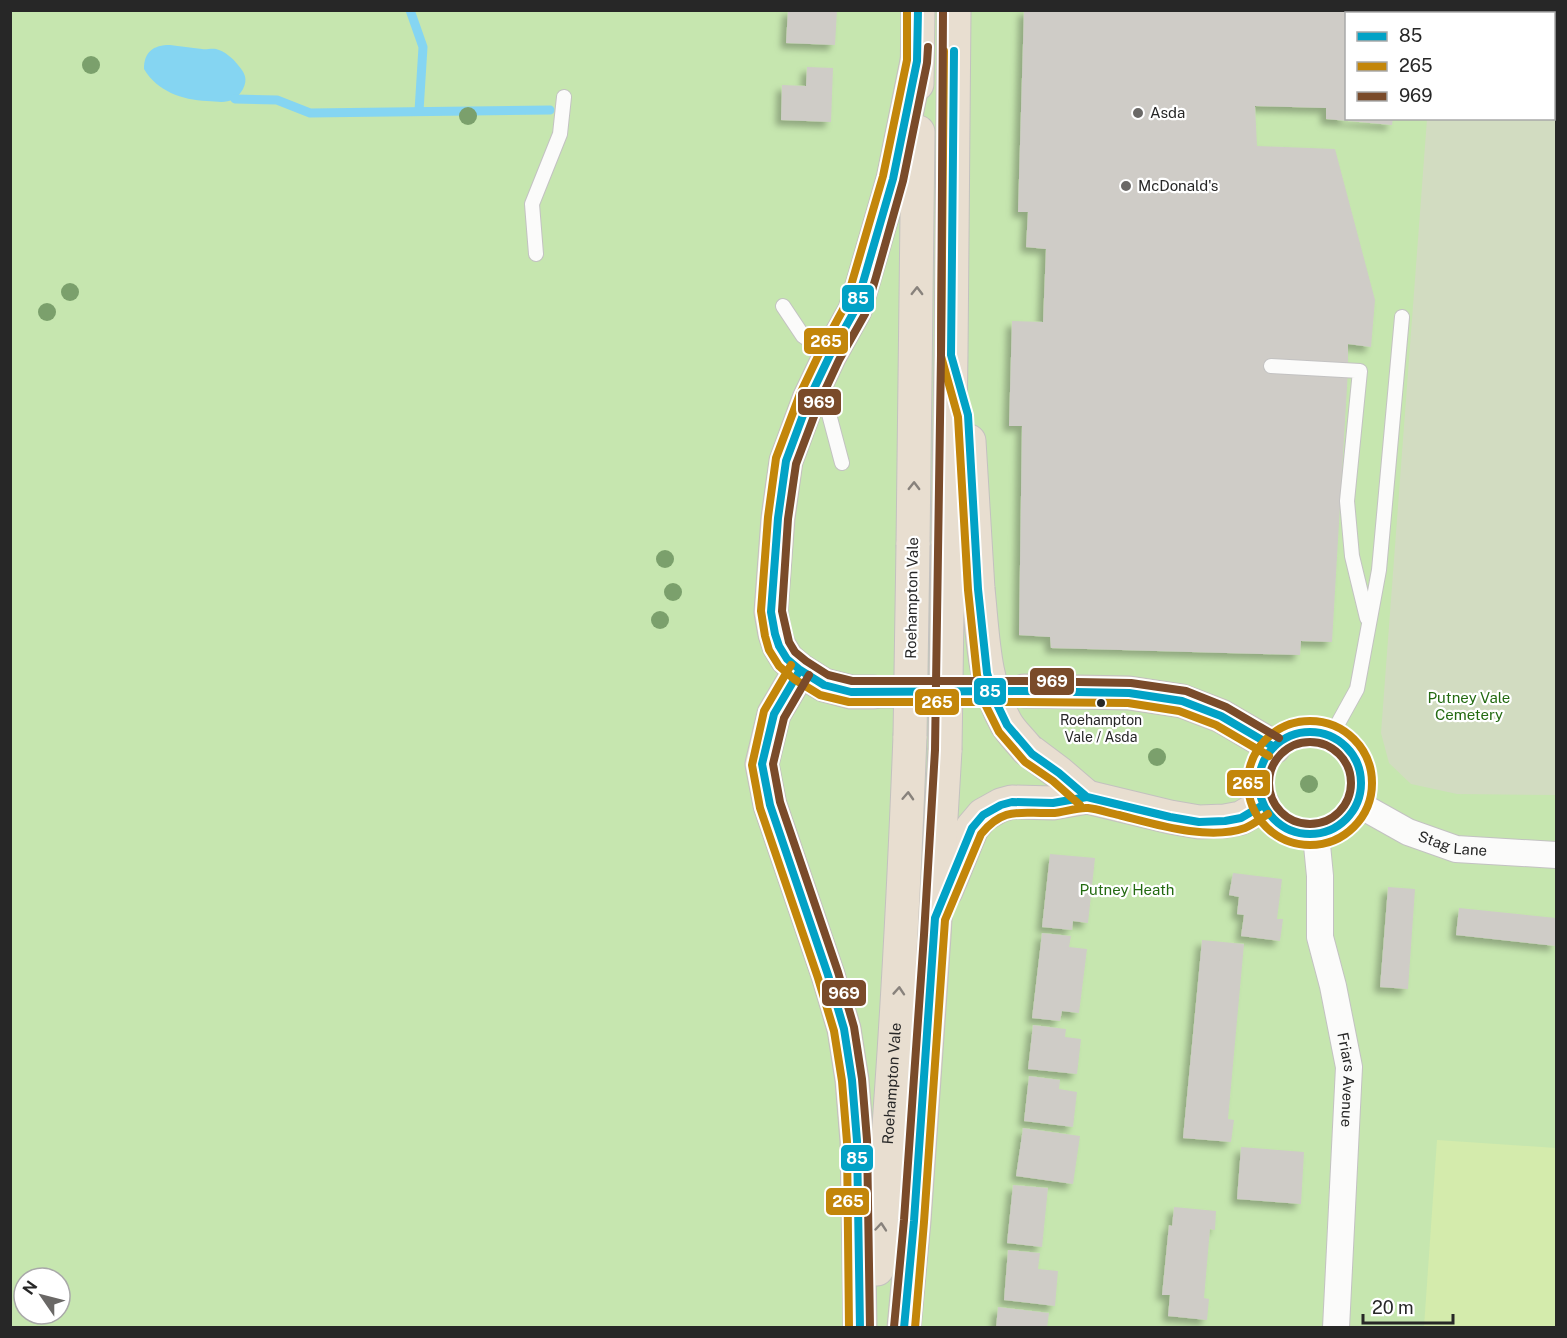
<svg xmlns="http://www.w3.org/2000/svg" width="1567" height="1338" font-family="'Public Sans',sans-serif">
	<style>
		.green { fill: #c6e6af; fill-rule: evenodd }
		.cemetery { fill: #d2dcc1 }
		.pitch { fill: #d4ebac }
		.water { fill: #85d5f2 }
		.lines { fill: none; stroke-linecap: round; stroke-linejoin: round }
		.stream { stroke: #85d5f2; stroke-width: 9 }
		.building { fill: #cfccc7; filter: url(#shadow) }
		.trunk-tunnel { stroke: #c1bdb7; stroke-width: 33; stroke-dasharray: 33 16; stroke-linecap: butt }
		.service-casing { stroke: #c3c2c2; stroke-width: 16 }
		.minor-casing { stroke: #c3c2c2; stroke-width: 28 }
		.trunk-casing { stroke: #c3c1bf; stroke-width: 35 }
		.service { stroke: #fbfbfa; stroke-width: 14 }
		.minor { stroke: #fbfbfa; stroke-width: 26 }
		.trunk { stroke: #e8ded0; stroke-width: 33 }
		.trunk-bridge-casing { stroke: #c3c1bf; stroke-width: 35; stroke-linecap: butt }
		.trunk-bridge { stroke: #e8ded0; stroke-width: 33 }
		.bus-1-casing { stroke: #fff; stroke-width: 12 }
		.bus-2-casing { stroke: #fff; stroke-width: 12 }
		.bus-3-casing { stroke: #fff; stroke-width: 12 }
		.bus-1 { stroke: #02a2c6; stroke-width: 8 }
		.bus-2 { stroke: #c3860a; stroke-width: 8 }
		.bus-3 { stroke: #7a4b2a; stroke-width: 8 }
		.tree { fill: #7ba06c }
		.oneway { stroke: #88827c }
		.poi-dot { fill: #6a6866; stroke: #fff; stroke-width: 2 }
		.bus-dot { fill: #272727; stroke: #fff; stroke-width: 2 }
		.labels { text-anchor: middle; stroke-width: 4.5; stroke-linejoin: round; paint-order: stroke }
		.bus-label { font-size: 14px; fill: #272727; stroke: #fff }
		.poi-label { font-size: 15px; fill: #272727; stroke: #fff; text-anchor: start }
		.street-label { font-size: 15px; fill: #272727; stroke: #fff }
		.park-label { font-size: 15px; fill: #236a11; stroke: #fff }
		.line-badge { stroke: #fff; stroke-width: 2 }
		.badge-label { font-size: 16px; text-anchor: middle; font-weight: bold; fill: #fff }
	</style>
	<defs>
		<filter id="shadow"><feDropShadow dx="-5.5" dy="5.5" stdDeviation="3" flood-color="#0004"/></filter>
	</defs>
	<rect width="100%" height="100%" fill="#e7e2db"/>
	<path class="green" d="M10 11H1556V1327H11ZM1346 14H1554V118H1346ZM24 1278H60V1314H24Z"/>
	<path class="cemetery" d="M1435 11H1556V795L1457 794 1411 784 1389 763 1381 733 1427 119 1554 118V14L1434 13Z"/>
	<path class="pitch" d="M1437 1140 1556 1148V1327H1424Z"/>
	<path class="water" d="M170 45C180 46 191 48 202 49 206 50 211 48 216 49 224 51 233 58 238 65 245 73 248 79 243 89 234 105 223 102 207 101 182 100 157 91 144 69 144 52 153 45 170 45Z"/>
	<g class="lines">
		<path class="stream" d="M410 10 423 47 419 111
			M235 99 277 100 310 113 550 110"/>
	</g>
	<path class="building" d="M788 10H837L835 45 786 43Z
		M1024 10H1395V14H1346V118H1393L1392 125 1326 119V108L1255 106 1257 146 1335 149 1375 300 1371 347 1348 344V370L1332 642 1301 641 1300 655 1051 648 1050 637 1019 635 1022 426H1009L1012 321 1043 322 1046 249 1026 247 1028 212H1018Z
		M807 67 833 68 831 122 781 120 782 85 806 86Z
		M1050 854 1095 858 1088 923 1073 921 1072 930 1042 927Z
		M1233 873 1282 879 1277 919H1283L1280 941 1241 936 1244 915 1237 914 1239 897 1229 895Z
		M1388 887 1415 889 1408 989 1380 987Z
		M1459 908 1556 918V946L1456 935Z
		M1042 933 1071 936 1069 947 1087 949 1079 1013 1062 1011 1060 1021 1032 1018Z
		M1202 940 1244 944 1228 1119 1234 1120 1231 1142 1183 1138Z
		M1033 1025 1066 1029 1065 1037 1081 1039 1077 1074 1028 1069Z
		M1029 1076 1060 1080 1059 1089 1077 1092 1073 1127 1024 1121Z
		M1023 1128 1080 1136 1073 1184 1016 1176Z
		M1241 1147 1304 1152 1301 1204 1237 1199Z
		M1013 1185 1048 1188 1042 1247 1007 1243Z
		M1174 1207 1216 1211 1215 1230 1210 1229 1204 1298 1209 1299 1207 1320 1168 1316 1170 1295H1162L1169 1225 1172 1226Z
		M1008 1250 1040 1253 1038 1269 1058 1271 1055 1306 1004 1300Z
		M998 1307 1049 1313 1047 1328H996Z"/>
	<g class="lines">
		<path class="trunk-tunnel" d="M873 692 1021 691"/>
		<defs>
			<path id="service" d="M536 254 532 204 560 134 564 97
				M783 306 803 336 830 355
				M1271 366 1360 371 1347 501 1352 556 1367 618
				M809 399 826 407 829 414 842 463
				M1331 736 1357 689 1379 570 1402 317"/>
			<g id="minor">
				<circle cx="1310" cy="783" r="51"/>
				<path id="s1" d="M1358 804 1408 832 1456 849 1556 855"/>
				<path id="s2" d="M1316 835 1320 876V937L1333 986 1349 1067 1336 1328"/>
			</g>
			<g id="trunk">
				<path d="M917 84 918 10"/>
				<path d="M969 441 978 589"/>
				<path d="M948 544 951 355 954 10"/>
				<path d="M913 545 918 132"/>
				<path d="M800 670 774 714 762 764 770 805 828 975 844 1029 852 1080 857 1141 860 1328"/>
				<path d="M1024 691 1129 693 1182 701 1221 716 1274 747"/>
				<path d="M873 692H851L824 685 800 670 787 659 779 646 775 634 771 612 778 518 786 461 809 399 830 355 855 310 893 179 917 61"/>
				<path d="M1027 749 1059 773 1087 797"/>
				<path d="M946 891 972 828 983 815 1001 805 1012 802 1053 803 1087 797 1170 817 1199 822 1225 821 1241 818 1263 805"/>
				<path id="s3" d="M877 1269C894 1092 903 914 910 736"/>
				<path d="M904 1328 914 1221 934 936 945 750"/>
			</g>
		</defs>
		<use href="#service" class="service-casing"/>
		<use href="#minor" class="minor-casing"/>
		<use href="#trunk" class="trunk-casing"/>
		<use href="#service" class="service"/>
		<use href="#minor" class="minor"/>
		<use href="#trunk" class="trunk"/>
		<defs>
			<path id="trunk-bridge" d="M978 589C983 635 983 682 1006 723 1011 732 1020 740 1027 749
				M910 736 913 545
				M945 750 948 544"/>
		</defs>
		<use href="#trunk-bridge" class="trunk-bridge-casing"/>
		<use href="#trunk-bridge" class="trunk-bridge"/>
		<defs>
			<path id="bus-1" d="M918 10 917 61 893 179 855 310 830 355 809 399 786 461 778 518 771 612 775 634 779 646 787 659 800 670 824 685 851 692 1024 691 1129 693 1182 701 1221 716 1274 747
				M954 51 951 355 968 415 978 589 987 673 995 700 1007 725 1032 754 1059 773 1087 797
				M800 670 774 714 762 764 770 805 828 975 844 1029 852 1080 857 1141 860 1328
				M1259 783a51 51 0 1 1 102 0a51 51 0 1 1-102 0Z
				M904 1328 914 1221 935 918 972 828 983 815 1001 805 1012 802 1053 803 1087 797 1170 817 1199 822 1225 821 1241 818 1263 805"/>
			<path id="bus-2" d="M907 10V60L883 176 845 306 821 350 800 394 776 458 768 517 761 611 765 636 769 650 779 666 794 679 820 695 849 702H1024L1128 703 1179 711 1216 725 1269 756
				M944 51 941 356 958 417 968 590 977 675 985 704 999 732 1025 762 1053 781 1080 805
				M791 665 764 711 752 765 760 808 818 978 834 1031 842 1081 847 1142 849 1328
				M1248 783a62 62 0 1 1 124 0a62 62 0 1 1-124 0Z
				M915 1328 924 1222 945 920 981 834C1004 806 1020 814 1052 813 1063 813 1076 807 1088 808 1098 809 1109 813 1119 815 1155 824 1208 841 1245 828 1253 825 1261 818 1268 814"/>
			<path id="bus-3" d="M928 47 927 63 903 181 876 277 865 314 839 360 819 403 796 464 788 519 782 611 789 642 795 652 806 661 828 675 852 681H1024L1131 683 1186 691 1226 707 1279 738
				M809 675 784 718 773 764 780 802 838 972 854 1027 862 1079 867 1140 870 1328
				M1269 783a41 41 0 1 1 82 0a41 41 0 1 1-82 0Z
				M894 1327 904 1220 924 935 935 750 941 355 943 10"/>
		</defs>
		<use href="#bus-1" class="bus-1-casing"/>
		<use href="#bus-2" class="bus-2-casing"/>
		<use href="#bus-3" class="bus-3-casing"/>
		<use href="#bus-1" class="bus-1"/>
		<use href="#bus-2" class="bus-2"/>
		<use href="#bus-3" class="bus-3"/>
	</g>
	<g class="tree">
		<circle cx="91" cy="65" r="9"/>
		<circle cx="468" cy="116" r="9"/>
		<circle cx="70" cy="292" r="9"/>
		<circle cx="47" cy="312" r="9"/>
		<circle cx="665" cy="559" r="9"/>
		<circle cx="673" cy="592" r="9"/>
		<circle cx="660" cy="620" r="9"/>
		<circle cx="1157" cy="757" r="9"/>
		<circle cx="1309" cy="784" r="9"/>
	</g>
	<defs><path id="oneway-chevron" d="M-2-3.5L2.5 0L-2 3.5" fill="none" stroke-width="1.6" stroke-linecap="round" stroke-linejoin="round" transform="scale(1.5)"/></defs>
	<g class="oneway">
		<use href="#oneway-chevron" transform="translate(917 291) rotate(-89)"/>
		<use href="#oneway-chevron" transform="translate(914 486) rotate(-89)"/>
		<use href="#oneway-chevron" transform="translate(908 796) rotate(-87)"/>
		<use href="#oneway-chevron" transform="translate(899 991) rotate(-86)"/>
		<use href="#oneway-chevron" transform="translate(881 1227) rotate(-85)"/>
	</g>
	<g class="poi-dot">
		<circle cx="1138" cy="113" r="6"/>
		<circle cx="1126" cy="186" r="6"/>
	</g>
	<circle class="bus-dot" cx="1101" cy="703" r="5"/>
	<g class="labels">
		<g class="bus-label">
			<text x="1101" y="725">Roehampton<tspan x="1101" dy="17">Vale / Asda</tspan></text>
		</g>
		<g class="poi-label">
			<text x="1150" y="118">Asda</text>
			<text x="1138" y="191">McDonald's</text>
		</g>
		<g class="street-label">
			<text transform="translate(912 598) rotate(-89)" y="5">Roehampton Vale</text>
			<text dy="5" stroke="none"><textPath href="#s1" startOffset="104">Stag Lane</textPath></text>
			<text dy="5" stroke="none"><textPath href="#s2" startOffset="248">Friars Avenue</textPath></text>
			<text dy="5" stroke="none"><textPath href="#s3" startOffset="186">Roehampton Vale</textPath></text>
		</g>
		<g class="park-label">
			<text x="1469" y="703">Putney Vale<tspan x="1469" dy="17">Cemetery</tspan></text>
			<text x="1127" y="895">Putney Heath</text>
		</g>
	</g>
	<g class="line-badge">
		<rect x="841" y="284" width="34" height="29" rx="6" fill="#02a2c6"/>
		<rect x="803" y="327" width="46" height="28" rx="6" fill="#c3860a"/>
		<rect x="797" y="388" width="45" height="28" rx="6" fill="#7a4b2a"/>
		<rect x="1029" y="667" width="46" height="29" rx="6" fill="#7a4b2a"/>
		<rect x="973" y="677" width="34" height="29" rx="6" fill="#02a2c6"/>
		<rect x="914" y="688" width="46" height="28" rx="6" fill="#c3860a"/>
		<rect x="1226" y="769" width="45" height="28" rx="6" fill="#c3860a"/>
		<rect x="821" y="979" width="46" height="28" rx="6" fill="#7a4b2a"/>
		<rect x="840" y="1144" width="34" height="28" rx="6" fill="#02a2c6"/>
		<rect x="825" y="1187" width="45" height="29" rx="6" fill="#c3860a"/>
	</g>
	<g class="badge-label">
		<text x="858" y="304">85</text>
		<text x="826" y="347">265</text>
		<text x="819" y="408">969</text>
		<text x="1052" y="687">969</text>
		<text x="990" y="697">85</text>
		<text x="937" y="708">265</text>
		<text x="1248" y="789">265</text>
		<text x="844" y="999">969</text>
		<text x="857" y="1164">85</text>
		<text x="848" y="1207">265</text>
	</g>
	<rect width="1567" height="1338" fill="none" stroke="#272727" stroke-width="24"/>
	<rect x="1345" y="12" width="210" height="108" fill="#ffffff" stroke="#a9a9a9" stroke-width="1.5"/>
	<rect x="1357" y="32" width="30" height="9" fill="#02a2c6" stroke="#a9a9a9" stroke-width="1.5"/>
	<text x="1399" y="42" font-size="18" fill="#272727">85</text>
	<rect x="1357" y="62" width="30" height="9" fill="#c3860a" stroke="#a9a9a9" stroke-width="1.5"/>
	<text x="1399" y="72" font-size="18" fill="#272727">265</text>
	<rect x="1357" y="92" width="30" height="9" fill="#7a4b2a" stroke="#a9a9a9" stroke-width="1.5"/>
	<text x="1399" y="102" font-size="18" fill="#272727">969</text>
	<g transform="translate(42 1296) rotate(305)"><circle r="28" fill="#ffffff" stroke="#a9a9a9" stroke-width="1.5"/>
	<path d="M0-4.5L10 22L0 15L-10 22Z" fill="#6a6866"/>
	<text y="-9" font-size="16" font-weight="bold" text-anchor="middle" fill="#272727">N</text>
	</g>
	<path d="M1363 1314v9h90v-9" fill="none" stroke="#272727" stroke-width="3"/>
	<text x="1372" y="1314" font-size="18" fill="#272727" stroke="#ffffff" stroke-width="4.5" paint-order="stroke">20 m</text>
</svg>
